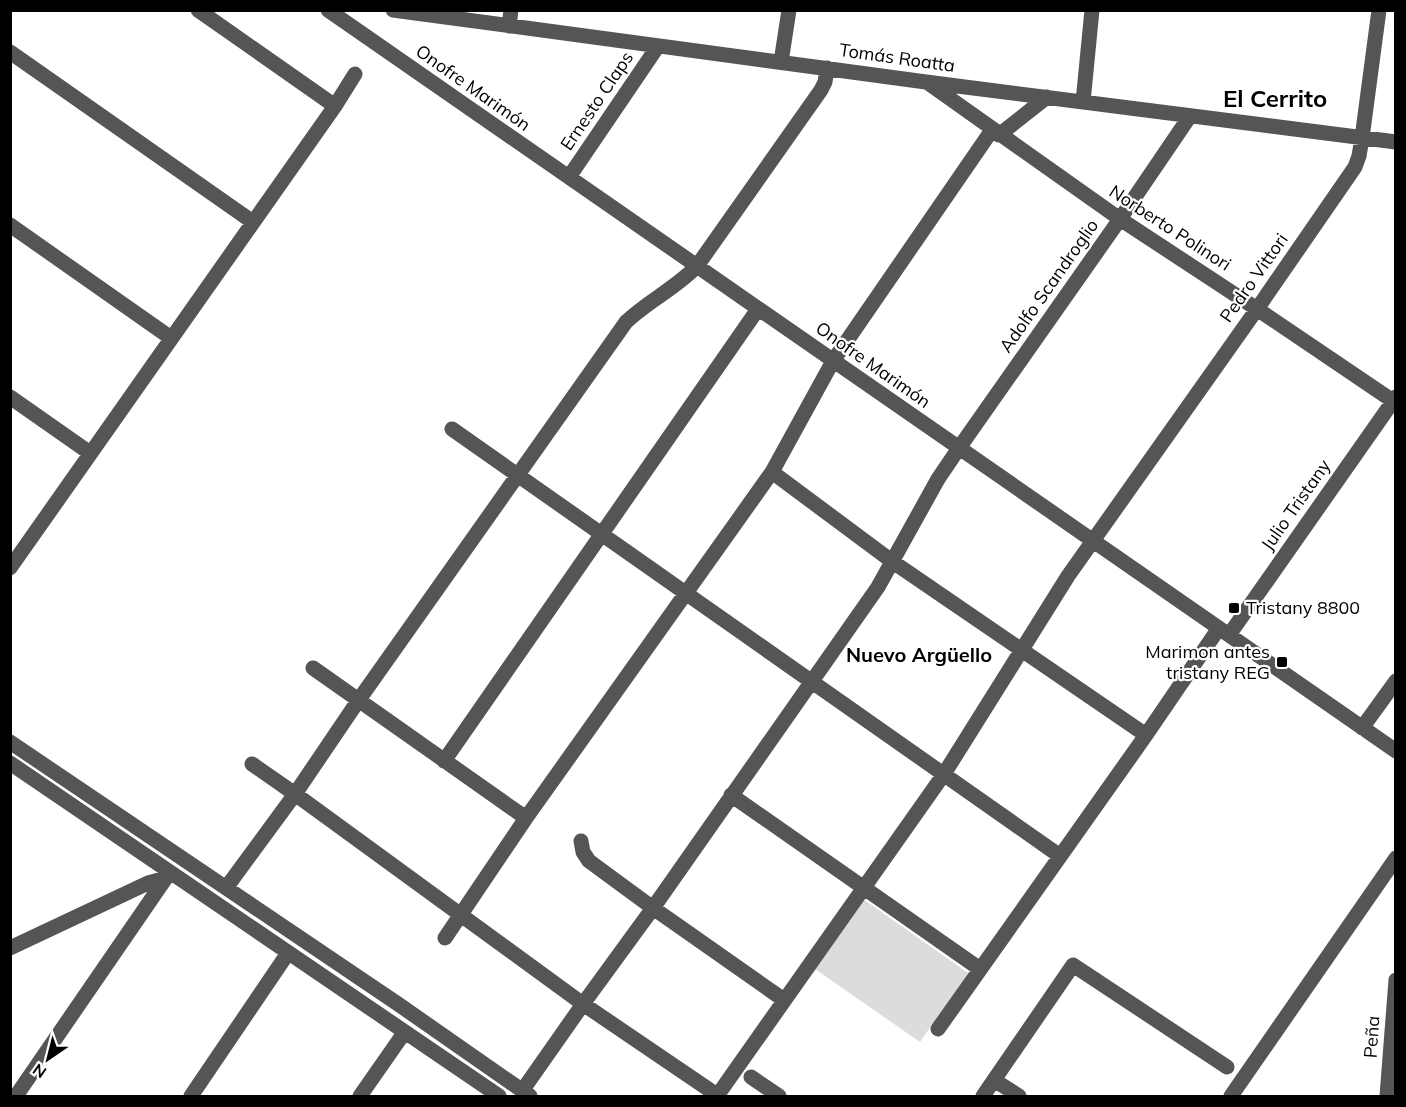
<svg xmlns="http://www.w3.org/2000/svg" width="1406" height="1107" font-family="Mulish,sans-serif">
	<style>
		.green { fill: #dcdcdc }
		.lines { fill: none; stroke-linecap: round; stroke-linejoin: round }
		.minor { stroke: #555; stroke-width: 15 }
		.poi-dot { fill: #000; stroke: #fff; stroke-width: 2 }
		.labels { text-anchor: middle; stroke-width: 4.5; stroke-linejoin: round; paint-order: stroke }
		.street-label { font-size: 18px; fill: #000; stroke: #fff }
		.poi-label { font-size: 18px; fill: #000; stroke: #fff; text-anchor: start }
		.neighbourhood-label { font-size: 20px; font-weight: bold; fill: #000; stroke: #fff }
		.district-label { font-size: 24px; font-weight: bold; fill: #000; stroke: #fff }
	</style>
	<rect width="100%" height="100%" fill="#fff"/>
	<path class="green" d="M863 899 968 973 920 1042 815 969Z"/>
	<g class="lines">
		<path class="minor" d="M198 10 335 106
			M328 10 1396 751
			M393 10 926 82 1396 142
			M509 26 511 10
			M10 52 253 222
			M781 62 789 10
			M928 83 1120 219 1257 309 1396 403
			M1083 102 1092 10
			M999 135 1047 97
			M569 177 658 46
			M10 225 171 338
			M10 397 90 453
			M452 429 1060 856
			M772 472 893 562 1146 735
			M10 568 335 106 355 74
			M1229 635 1396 397
			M313 668 526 818
			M1362 728 1396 681
			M10 742 398 1004 530 1096
			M444 761 758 309
			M10 763 499 1096
			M252 764 295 794 583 1004 717 1095
			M731 795 980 969
			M581 841 583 852 589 861 653 908 784 1000
			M226 888 295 794 358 701 626 322C648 301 676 288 697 266L821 90 825 82 827 68
			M445 938 526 818 772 472 833 361 992 130
			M10 948 148 883 166 878
			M938 1029 1146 735 1219 628
			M751 1077 779 1096
			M994 1080 1019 1096
			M522 1091 583 1004 653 908 878 587 938 479 959 448 1120 219 1190 116
			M16 1096 170 872
			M191 1096 288 953
			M360 1096 404 1033
			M717 1096 944 774 1068 576 1257 309 1355 167 1359 156 1362 138 1379 10
			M983 1096 1073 965 1227 1067
			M1231 1096 1396 858
			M1387 1096 1396 980"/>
	</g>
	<g class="poi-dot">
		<rect x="1228" y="602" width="12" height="12" rx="3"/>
		<rect x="1276" y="656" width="12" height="12" rx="3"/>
	</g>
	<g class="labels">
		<g class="street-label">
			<text transform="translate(897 58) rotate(8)" y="6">Tomás Roatta</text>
			<text transform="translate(473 88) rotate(35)" y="6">Onofre Marimón</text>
			<text transform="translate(597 101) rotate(-56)" y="6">Ernesto Claps</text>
			<text transform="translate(1170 228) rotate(33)" y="6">Norberto Polinori</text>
			<text transform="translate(1254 278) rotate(-55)" y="6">Pedro Vittori</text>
			<text transform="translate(1049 286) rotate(-55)" y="6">Adolfo Scandroglio</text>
			<text transform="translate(873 365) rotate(35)" y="6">Onofre Marimón</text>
			<text transform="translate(1296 505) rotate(-55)" y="6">Julio Tristany</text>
			<text transform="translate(1372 1037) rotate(-86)" y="6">Peña</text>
		</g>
		<g class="poi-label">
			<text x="1246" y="614">Tristany 8800</text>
			<text x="1270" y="658" text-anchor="end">Marimon antes<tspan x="1270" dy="21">tristany REG</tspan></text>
		</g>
		<g class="neighbourhood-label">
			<text x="919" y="662">Nuevo Argüello</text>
		</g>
		<g class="district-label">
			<text x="1275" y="107">El Cerrito</text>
		</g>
	</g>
	<rect width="1406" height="1107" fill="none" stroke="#000000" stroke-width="24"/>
	<g transform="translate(48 1059) rotate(215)" stroke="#ffffff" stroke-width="4.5" paint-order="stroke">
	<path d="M0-4.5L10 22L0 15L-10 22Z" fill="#000000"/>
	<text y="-9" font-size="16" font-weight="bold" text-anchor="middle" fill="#000000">N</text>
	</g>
</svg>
